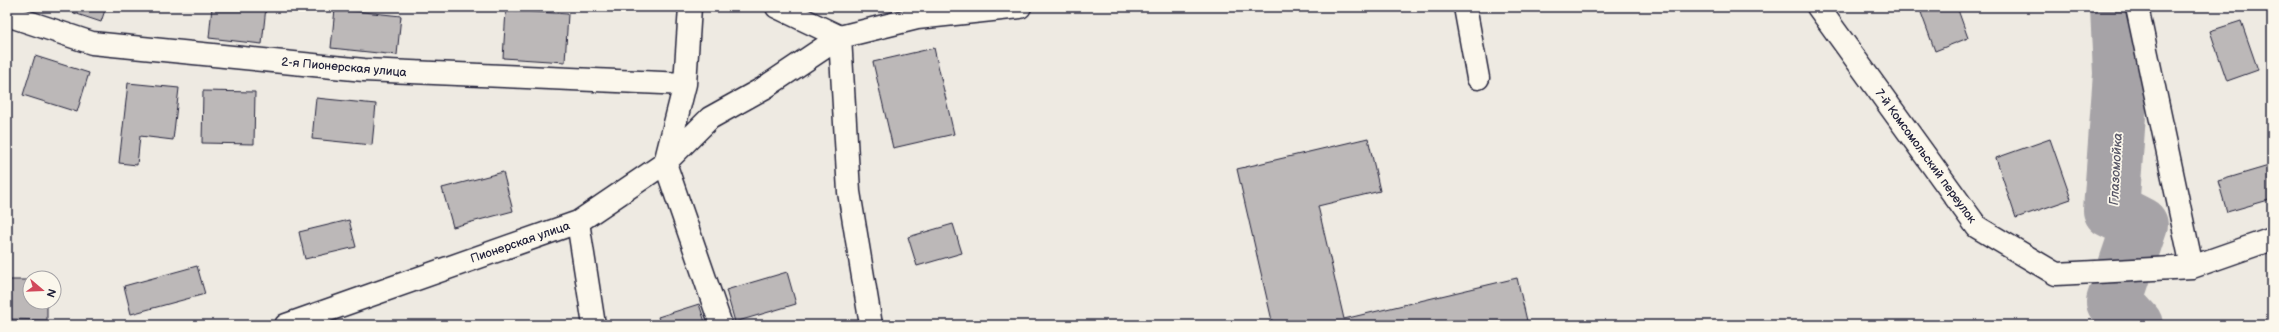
<svg xmlns="http://www.w3.org/2000/svg" width="2279" height="332" font-family="'Balsamiq Sans',sans-serif">
	<style>
		.lines { fill: none; stroke-linecap: round; stroke-linejoin: round }
		.river { stroke: #a6a3a7; stroke-width: 56 }
		.building { fill: #bcb8b8; stroke: #22223b }
		.minor-casing { stroke: #22223b; stroke-width: 25 }
		.minor { stroke: #fbf7ec; stroke-width: 22 }
		.labels { text-anchor: middle; stroke-width: 3.5; stroke-linejoin: round; paint-order: stroke }
		.street-label { font-size: 12px; fill: #22223b; stroke: #fbf7ec }
		.water-label { font-size: 13px; font-style: italic; fill: #575666; stroke: #fbf7ec }
	</style>
	<rect width="100%" height="100%" fill="#eeeae2"/>
	<filter id="ink" filterUnits="userSpaceOnUse"><feTurbulence type="fractalNoise" baseFrequency=".025" numOctaves="2"/><feDisplacementMap in="SourceGraphic" scale="8" xChannelSelector="R" yChannelSelector="G"/><feConvolveMatrix kernelMatrix="1 2 1 2 8 2 1 2 1" color-interpolation-filters="sRGB"/></filter>
	<g filter="url(#ink)">
		<g class="lines">
			<path class="river" d="M2118 7 2121 74 2111 210 2140 225 2114 302 2135 325"/>
		</g>
		<path class="building" d="M56 7H106L101 22Z
			M212 7H266L262 44 209 38Z
			M1919 7H1957L1968 38 1935 51Z
			M335 9 401 16 397 55 331 48Z
			M506 10 568 14 565 62 503 58Z
			M2241 21 2258 70 2227 81 2210 31Z
			M934 48 954 134 893 148 873 62Z
			M35 56 89 73 77 112 23 95Z
			M128 83 179 88 173 140 140 136 137 165 119 163Z
			M203 91 255 92 254 144 202 143Z
			M316 98 376 104 372 145 312 139Z
			M1368 138 1380 191 1318 206 1344 319 1517 278 1528 325H1273L1237 169Z
			M2050 139 2071 199 2016 218 1996 158Z
			M2272 165V199L2227 212 2218 181Z
			M503 172 513 211 453 227 442 188Z
			M349 220 356 247 305 259 299 232Z
			M953 224 962 253 917 266 908 237Z
			M197 266 205 294 131 314 124 286Z
			M787 272 796 304 735 322 726 290Z
			M7 280H30V302H47V320L7 319Z
			M699 304 706 325H661L658 317Z"/>
		<g class="lines">
			<defs>
				<path id="minor" d="M777 7 840 37 849 192 871 325
					M1465 7 1478 78
					M1818 7 1977 227 2056 274 2192 267 2272 239
					M2137 7 2192 267
					M7 15 92 43 364 70 685 84
					M578 222 594 325
					M286 325 578 222 665 163 685 84 690 7
					M721 325 665 163 710 118 764 88 840 37 917 18 1020 7"/>
			</defs>
			<use href="#minor" class="minor-casing"/>
			<use href="#minor" class="minor"/>
		</g>
	</g>
	<g class="labels">
		<g class="street-label">
			<text transform="translate(344 67) rotate(5)" y="4">2-я Пионерская улица</text>
			<text transform="translate(1926 156) rotate(54)" y="4">7-й Комсомольский переулок</text>
			<text transform="translate(520 242) rotate(-19)" y="4">Пионерская улица</text>
		</g>
		<g class="water-label">
			<text transform="translate(2115 169) rotate(-87)" y="5">Глазомойка</text>
		</g>
	</g>
	<rect width="2279" height="332" fill="none" stroke="#fbf7ec" stroke-width="24"/>
	<rect x="12" y="12" width="2255" height="308" fill="none" stroke="#22223b" stroke-width="1.5" filter="url(#ink)"/>
	<g transform="translate(42 290) rotate(109)"><circle r="19" fill="#fbf7ec" stroke="#a4a2a5"/>
	<path d="M0-3L7 15L0 10L-7 15Z" fill="#d1495b"/>
	<text y="-6" font-size="11" font-weight="bold" text-anchor="middle" fill="#22223b">N</text>
	</g>
</svg>
